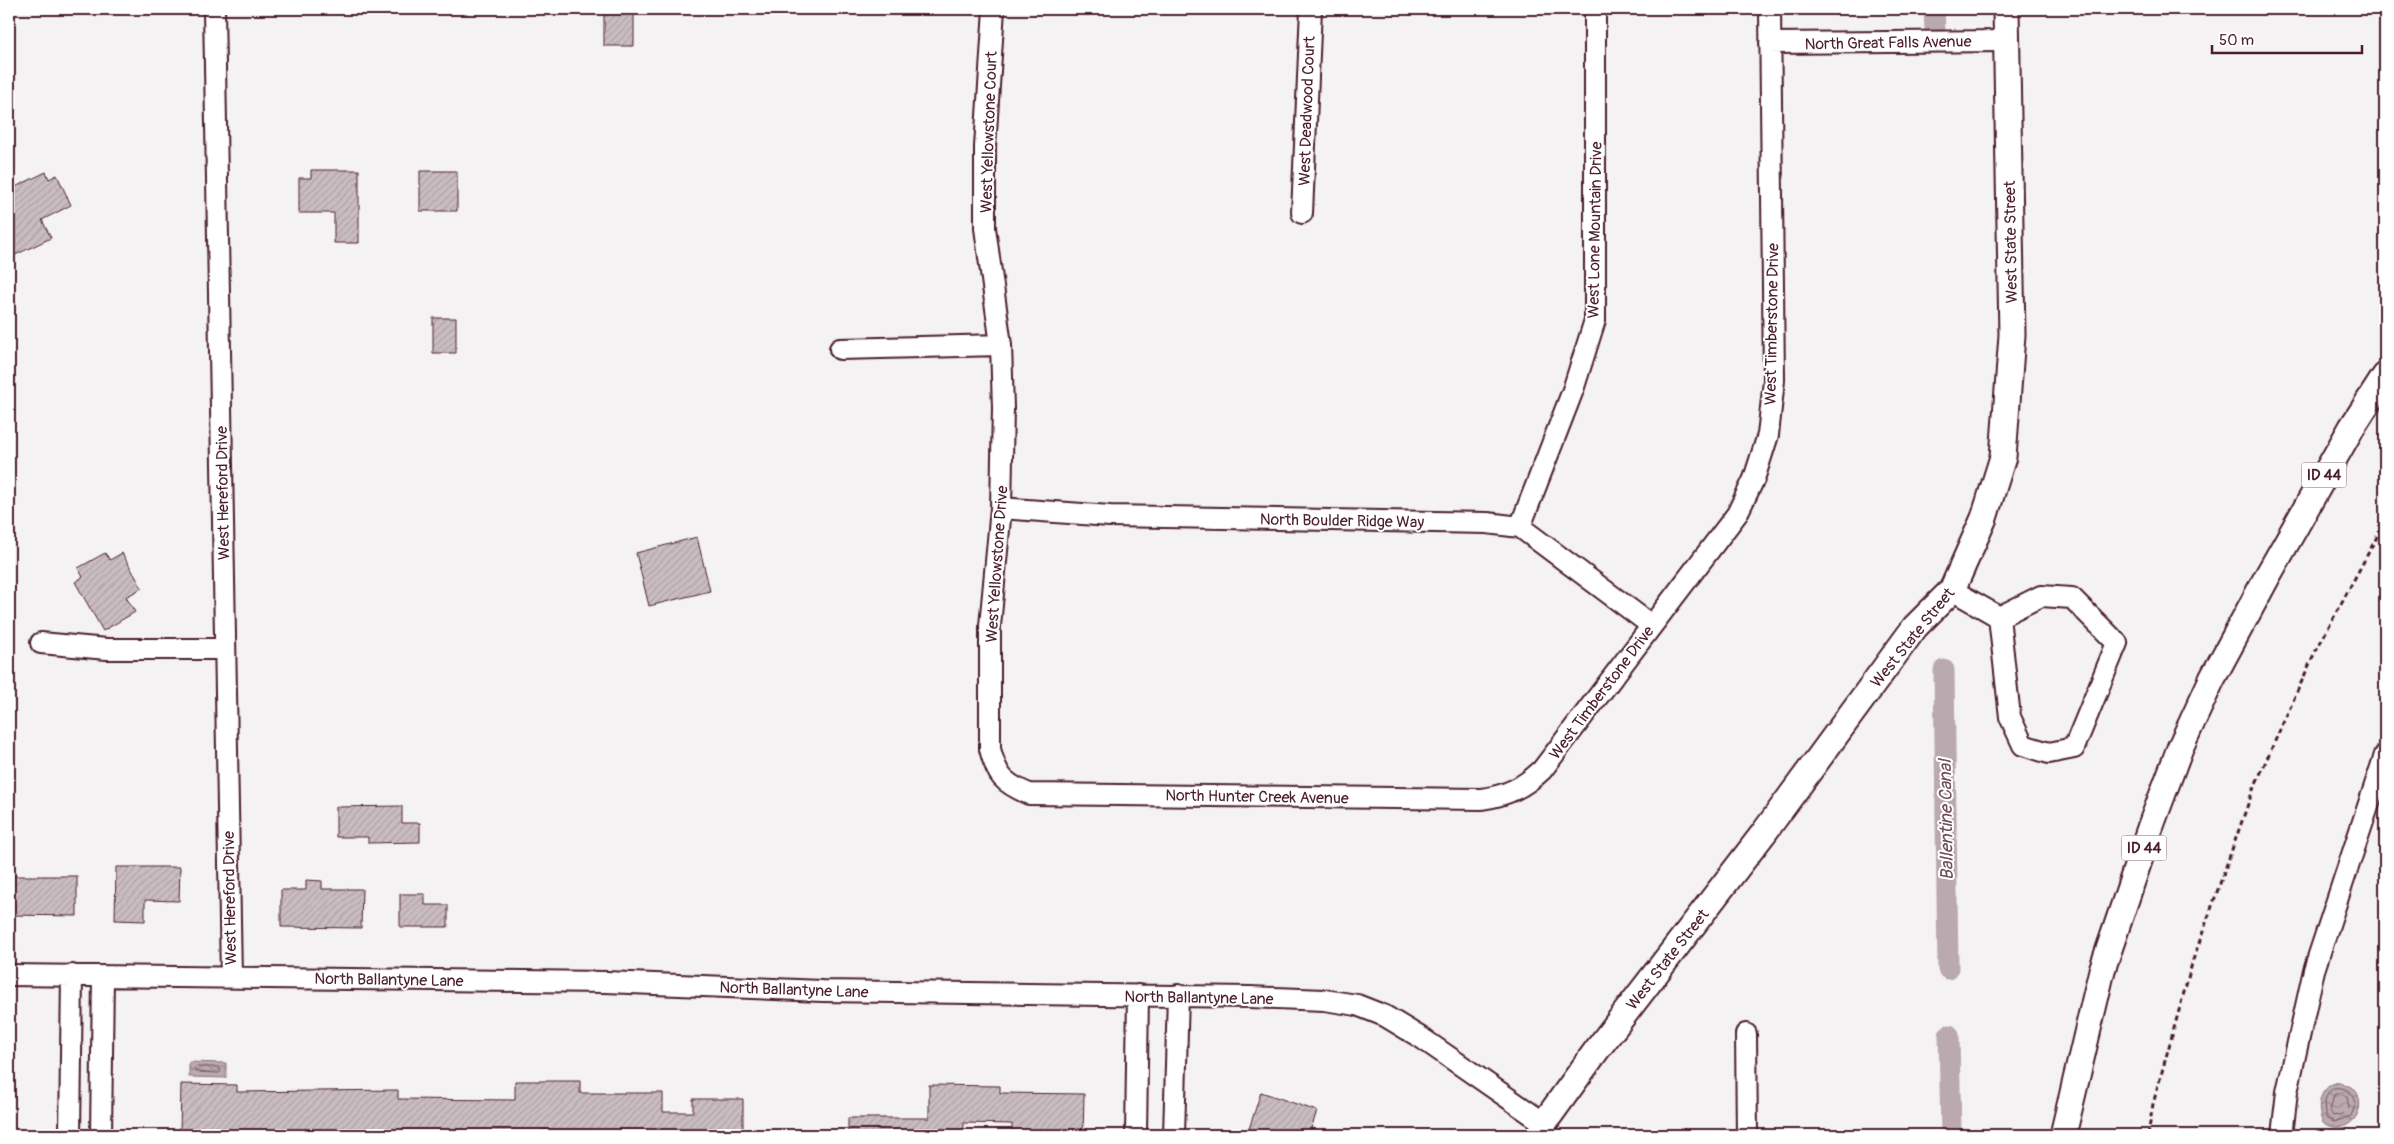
<svg xmlns="http://www.w3.org/2000/svg" width="2394" height="1144" font-family="Pangolin,sans-serif">
	<style>
		.water { fill: url(#water-waves); stroke: #8d727a }
		.lines { fill: none; stroke-linecap: round; stroke-linejoin: round }
		.shore { stroke: #77565f; stroke-width: 1 }
		.canal { stroke: #baa9ae; stroke-width: 21 }
		.building { fill: url(#building-hatch); stroke: #4a1f2b }
		.minor-casing { stroke: #4a1f2b; stroke-width: 24 }
		.major-casing { stroke: #4a1f2b; stroke-width: 29 }
		.path { stroke: #4a1f2b; stroke-width: 3; stroke-dasharray: 5 4; stroke-linecap: butt }
		.minor { stroke: #fff; stroke-width: 20 }
		.major { stroke: #fff; stroke-width: 25 }
		.labels { text-anchor: middle; stroke-width: 4; stroke-linejoin: round; paint-order: stroke }
		.shield { fill: #fff; stroke: #80626b; stroke-width: 1 }
		.shield-label { font-size: 15px; font-weight: bold; fill: #4a1f2b }
		.street-label { font-size: 16px; fill: #4a1f2b; stroke: #fff }
		.water-label { font-size: 18px; font-style: italic; fill: #714f59; stroke: #fff }
	</style>
	<defs>
		<pattern id="water-waves" width="16" height="10" patternUnits="userSpaceOnUse" patternTransform="scale(1.25)"><rect width="16" height="10" fill="#baa9ae"/><path d="M0 5q4-4 8 0t8 0" fill="none" stroke="#99898e"/></pattern>
		<pattern id="building-hatch" width="6" height="6" patternUnits="userSpaceOnUse" patternTransform="scale(1.25)"><rect width="6" height="6" fill="#cabdc1"/><path d="M-1 1l2-2M0 6l6-6M5 7l2-2" fill="none" stroke="#afa2a6"/></pattern>
	</defs>
	<rect width="100%" height="100%" fill="#f4f2f2"/>
	<filter id="ink" filterUnits="userSpaceOnUse"><feTurbulence type="fractalNoise" baseFrequency=".02" numOctaves="2"/><feDisplacementMap in="SourceGraphic" scale="10" xChannelSelector="R" yChannelSelector="G"/><feConvolveMatrix kernelMatrix="1 2 1 2 8 2 1 2 1" color-interpolation-filters="sRGB"/></filter>
	<g filter="url(#ink)">
		<path class="water" d="M189 1062 226 1063V1078L189 1077Z
			M2340 1082 2355 1089C2370 1112 2346 1138 2323 1123 2315 1107 2320 1084 2340 1082Z"/>
		<g class="lines">
			<path class="shore" d="M197 1067H219L221 1071 219 1073 196 1072 194 1069Z
				M2334 1088C2345 1086 2353 1092 2356 1103L2351 1116 2334 1122 2327 1119C2322 1110 2324 1093 2334 1088Z
				M2339 1093 2347 1097 2349 1108 2343 1114 2333 1116 2330 1111 2334 1095Z"/>
			<path class="canal" d="M1934 9 1935 30
				M1944 670 1948 969
				M1949 1035 1951 1135"/>
		</g>
		<path class="building" d="M604 9H634V46H604Z
			M311 170H359V243H334V213H299V178H311Z
			M420 171H457V211H420Z
			M46 172 49 179 57 175 71 205 42 220 51 238 13 256 9 247V190Z
			M433 318H456V353H433Z
			M697 537 710 591 649 606 636 553Z
			M105 553 110 560 122 553 142 588 126 597 135 612 103 631 75 582 83 577 78 568Z
			M402 806V823H420V842L368 843V837H336V807Z
			M116 867H180L179 901 145 900V921L115 920Z
			M9 876H77V916L9 915Z
			M306 880 322 881V889H362L361 928 281 927V890H306Z
			M400 894H425V905H448V927H400Z
			M515 1081H580V1093H663V1112H693V1099H743V1135H596V1130H542V1135H369V1133H323V1135H180L181 1084 237 1085V1092L398 1090V1099L515 1100Z
			M929 1085 1000 1086V1093L1084 1094 1083 1135H1012V1124L964 1123 963 1135H848V1118H929Z
			M1261 1092 1317 1111 1309 1135H1269L1249 1129Z"/>
		<g class="lines">
			<defs>
				<path id="minor" d="M214 9 231 977
					M994 9 985 147V228L1001 345 1003 408 1001 508 990 626V749C997 776 1003 783 1029 794L1481 799C1506 796 1524 787 1542 770L1737 514 1754 479 1768 435 1774 380 1770 9
					M1770 43 2006 41
					M1302 213 1311 9
					M840 349 1001 345
					M1001 508 1110 516 1487 523 1520 527 1651 625
					M1520 527 1573 390 1595 320V9
					M1952 590 1999 617
					M2041 596 2072 598 2117 643 2074 748 2049 753 2023 745 2010 717 1999 617Z
					M41 643 107 649H225
					M9 975 606 982 822 991 1250 997 1324 1000 1357 1005 1385 1016 1423 1039 1544 1123
					M1746 1034 1747 1135
					M70 1135 72 975
					M101 1135 103 976
					M1136 1135 1138 995
					M1174 1135 1178 995
					M2282 1135 2287 1092 2314 970 2385 755"/>
				<path id="major" d="M1539 1135 1544 1123 1596 1051 1763 834 1915 627 1952 590 1984 518 2003 457 2012 335 2006 9
					M2063 1135 2102 970 2150 828 2180 748 2212 679 2267 577 2352 427 2385 376"/>
			</defs>
			<use href="#minor" class="minor-casing"/>
			<use href="#major" class="major-casing"/>
			<path class="path" d="M2148 1135 2153 1104 2193 960 2253 790 2314 654 2385 522"/>
			<use href="#minor" class="minor"/>
			<use href="#major" class="major"/>
		</g>
	</g>
	<g class="labels">
		<g class="shield">
			<rect x="2301.5" y="462.5" width="45" height="25" rx="4"/>
			<rect x="2121.5" y="835.5" width="45" height="25" rx="4"/>
		</g>
		<g class="shield-label">
			<text x="2324" y="480">ID 44</text>
			<text x="2144" y="853">ID 44</text>
		</g>
		<g class="street-label">
			<text transform="translate(1888 42) rotate(-1)" y="6">North Great Falls Avenue</text>
			<text transform="translate(1306 111) rotate(-88)" y="6">West Deadwood Court</text>
			<text transform="translate(988 132) rotate(-88)" y="6">West Yellowstone Court</text>
			<text transform="translate(1594 230) rotate(-89)" y="6">West Lone Mountain Drive</text>
			<text transform="translate(2010 242) rotate(-91)" y="6">West State Street</text>
			<text transform="translate(1771 324) rotate(-89)" y="6">West Timberstone Drive</text>
			<text transform="translate(222 493) rotate(-91)" y="6">West Hereford Drive</text>
			<text transform="translate(1342 520) rotate(1)" y="6">North Boulder Ridge Way</text>
			<text transform="translate(996 564) rotate(-86)" y="6">West Yellowstone Drive</text>
			<text transform="translate(1912 637) rotate(-51)" y="6">West State Street</text>
			<text transform="translate(1601 692) rotate(-53)" y="6">West Timberstone Drive</text>
			<text transform="translate(1257 796) rotate(1)" y="6">North Hunter Creek Avenue</text>
			<text transform="translate(229 898) rotate(-91)" y="6">West Hereford Drive</text>
			<text transform="translate(1667 959) rotate(-52)" y="6">West State Street</text>
			<text transform="translate(389 979) rotate(1)" y="6">North Ballantyne Lane</text>
			<text transform="translate(794 989) rotate(2)" y="6">North Ballantyne Lane</text>
			<text transform="translate(1199 997) rotate(1)" y="6">North Ballantyne Lane</text>
		</g>
		<g class="water-label">
			<text transform="translate(1946 820) rotate(-91)" y="6">Ballentine Canal</text>
		</g>
	</g>
	<rect width="2394" height="1144" fill="none" stroke="#fff" stroke-width="30"/>
	<rect x="15" y="15" width="2364" height="1114" fill="none" stroke="#4a1f2b" stroke-width="2" filter="url(#ink)"/>
	<path d="M2212 45v8h150v-8" fill="none" stroke="#4a1f2b" stroke-width="2.5"/>
	<text x="2219" y="45" font-size="15" fill="#4a1f2b" stroke="#ffffff" stroke-width="4" paint-order="stroke">50 m</text>
</svg>
